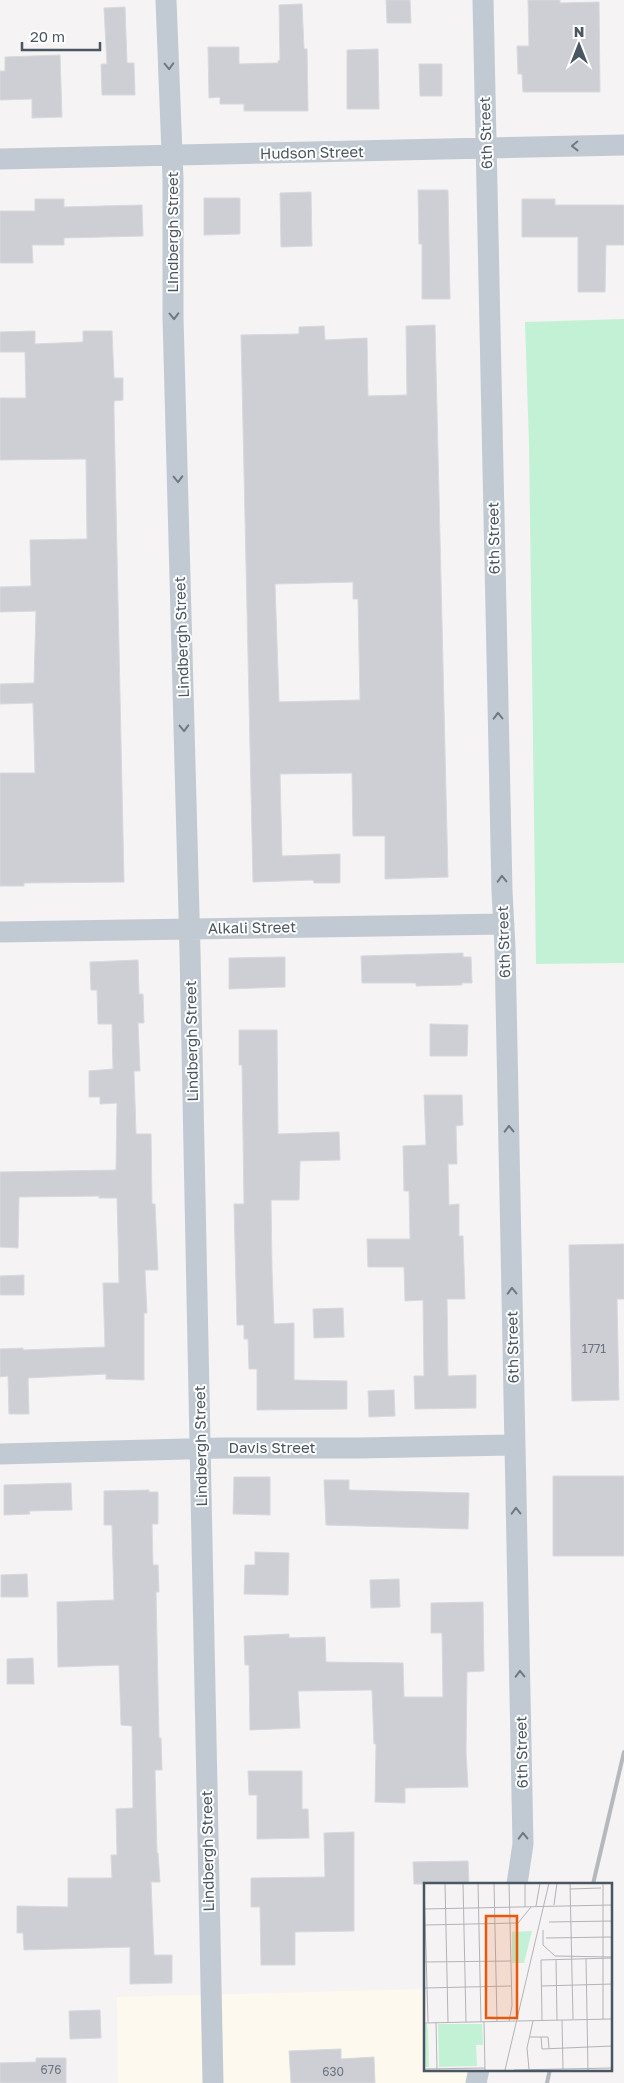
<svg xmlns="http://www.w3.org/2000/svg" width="624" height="2083" font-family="'Golos Text',sans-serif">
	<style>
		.commercial { fill: #fdf9ef }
		.green { fill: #c3f1d5 }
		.building { fill: #cdcfd5; stroke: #d7d9de; fill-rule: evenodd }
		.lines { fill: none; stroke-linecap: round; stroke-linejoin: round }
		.street { stroke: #c1cad2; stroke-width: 21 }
		.rail { stroke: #b5b8bd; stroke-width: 4 }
		.oneway { stroke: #6e7983 }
		.labels { text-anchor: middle; stroke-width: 4; stroke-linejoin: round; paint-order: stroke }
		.number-label { font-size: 12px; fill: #6b747e }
		.street-label { font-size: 15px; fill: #4a5661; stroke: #fff }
		.inset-road { fill: none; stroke: #b1b4b9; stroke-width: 1 }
		.view { fill: #e8590c; fill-opacity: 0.15; stroke: #e8590c; stroke-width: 2.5 }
		.inset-edge { fill: none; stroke: #4a5661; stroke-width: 2.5 }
	</style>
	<rect width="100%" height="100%" fill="#f5f3f3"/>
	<path class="commercial" d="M425 1989V2069H479L476 2083H118L117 1997Z"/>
	<path class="green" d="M624 319V963L536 964 529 444 525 322Z"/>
	<path class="building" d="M386 0H410L411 23H387Z
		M528 0H560V3L599 2 600 92H523L522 74H518L517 46H529Z
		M302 4 304 49H307L308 111H244V104H220V97L209 98 208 47H239V64L278 63V61L280 60 279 5Z
		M125 7 127 63H134L135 95H102L101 64H107L104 8Z
		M378 49 379 109H347V50Z
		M60 55 62 117 32 118V99L0 100V71H5V57Z
		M419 64H442V96H420Z
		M418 190H448L450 299H422V244H419Z
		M311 192 312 246 281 247 280 193Z
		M204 198H240V234L204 235Z
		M35 199H64V207L142 205 143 236 64 238V245H32L33 263H0V211H35Z
		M522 199H555V205H624V245H606L605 292H578V237H522Z
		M435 325 448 877 385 879V836H353L352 773 280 774 282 856 340 854V883H314L313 880 253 882 241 335 299 334V327L324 326 325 340 367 338 368 396 407 395 406 326ZM353 582V599H358L360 700 279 702 275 584Z
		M35 331V344L83 342V331H112L114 378H123V400L114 401V412L124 882 24 883V886H0V773H35L33 703 0 704V684L34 683 36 611 0 612V587L31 586 30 540 87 539 86 459 0 460V398H26L25 352H0V332Z
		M463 953V957H471L472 983H462V985L416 986V983H362L361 956Z
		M285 957V987L229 989V958Z
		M138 960 139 994H143L144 1023H138L140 1071H134L136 1134H151L152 1204H155L158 1270H145L147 1313H144V1380L106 1379V1374L28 1378 29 1414H9L8 1376 0 1377V1349L23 1348V1350L105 1347 103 1283H119L118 1236 117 1198H99V1196L19 1197 18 1248 0 1247V1172L116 1170 117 1103 100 1104V1097H89V1071L113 1069 112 1024H98L97 990H91L90 962Z
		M430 1024 468 1025 467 1056H430Z
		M239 1030H277L278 1134 339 1132 340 1160 300 1161 299 1200H271L272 1269 274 1324 294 1323V1380L347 1381V1409L257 1410V1369H249L248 1339H244V1325H237L234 1204H244L242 1065H239Z
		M424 1095H462L463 1125 456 1126 457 1164H448L449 1205 459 1204V1236H463L465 1299H447L448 1376 476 1375V1408L415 1409 414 1376H424L423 1300 405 1301 404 1267H368L367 1239H410L409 1191H404L403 1146 426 1145Z
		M624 1244V1299H617L619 1400 572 1401 569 1245Z
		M24 1275V1295H0V1276Z
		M343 1308 344 1337 314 1338 313 1309Z
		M394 1390 395 1416 369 1417 368 1391Z
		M553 1476H624V1556H553Z
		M234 1477H270V1515L233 1514Z
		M324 1480H349V1490L469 1493 468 1529 326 1525Z
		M71 1483 72 1510 29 1511 30 1514 4 1515V1485Z
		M149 1490V1492H158V1524H152L153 1565H158L159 1592H156L159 1738H161L162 1770H155L157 1853H158L160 1882H151L154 1955H172V1983L130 1984V1947L24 1950 23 1933H17V1906L68 1907V1878H112L111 1855H117L116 1809 133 1808 132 1726 121 1725 119 1665 58 1667 57 1602 114 1600 112 1525H104V1491Z
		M255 1552 289 1553 288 1595 244 1594 245 1565H255Z
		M27 1574 28 1597H1V1575Z
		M399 1579 400 1607 371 1608 370 1580Z
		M483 1602 484 1671 467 1672 466 1751 468 1787 405 1788V1803L375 1802 376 1744H374L372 1690 298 1691 300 1728 250 1730 249 1665H245L244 1636 289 1634V1638L325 1637 326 1662 403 1663 404 1697H443L442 1633H431V1603Z
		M33 1658 34 1684H7V1659Z
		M248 1771H302V1809H308L309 1838 257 1839V1795H249Z
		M354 1832V1931L295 1932V1965H261L260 1907H251V1878L325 1877 324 1833Z
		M468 1861 469 1884H414L413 1862Z
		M100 2010 101 2038 70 2039 69 2011Z
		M341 2049V2059L374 2057 375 2083H291L289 2051Z
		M36 2058H66V2083H0V2063L36 2062Z"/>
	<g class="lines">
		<path class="street" d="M166 0 173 179V317L190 951 213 2083
			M483 0 502 891 505 948 523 1844 517 1884
			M0 159 624 145
			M0 932 504 924
			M0 1454 223 1448H360L515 1445
			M476 2083 479 2069"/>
		<path class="rail" d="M593 1884 624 1752
			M547 2083 550 2069"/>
	</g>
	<defs><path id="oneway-chevron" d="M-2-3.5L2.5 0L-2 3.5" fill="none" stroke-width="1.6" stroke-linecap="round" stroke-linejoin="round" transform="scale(1.25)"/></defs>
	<g class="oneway">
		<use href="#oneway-chevron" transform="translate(169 66) rotate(88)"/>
		<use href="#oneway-chevron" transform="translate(575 146) rotate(179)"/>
		<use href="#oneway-chevron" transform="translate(174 316) rotate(89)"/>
		<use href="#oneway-chevron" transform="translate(178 479) rotate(88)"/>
		<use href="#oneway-chevron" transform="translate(498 716) rotate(-91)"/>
		<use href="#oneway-chevron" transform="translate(184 728) rotate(88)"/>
		<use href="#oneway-chevron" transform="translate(502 879) rotate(-91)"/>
		<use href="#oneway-chevron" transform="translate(509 1129) rotate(-91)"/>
		<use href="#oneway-chevron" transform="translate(512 1291) rotate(-91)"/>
		<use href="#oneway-chevron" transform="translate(516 1511) rotate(-91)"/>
		<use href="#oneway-chevron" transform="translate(520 1674) rotate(-91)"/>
		<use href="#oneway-chevron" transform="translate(523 1836) rotate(-91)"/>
	</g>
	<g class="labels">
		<g class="number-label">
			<text x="594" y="1353">1771</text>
			<text x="51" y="2074">676</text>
			<text x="333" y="2076">630</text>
		</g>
		<g class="street-label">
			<text transform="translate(486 133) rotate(-92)" y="5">6th Street</text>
			<text transform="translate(312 153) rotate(-1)" y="5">Hudson Street</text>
			<text transform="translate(173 232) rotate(-90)" y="5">Lindbergh Street</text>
			<text transform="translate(494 538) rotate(-91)" y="5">6th Street</text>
			<text transform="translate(182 637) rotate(-92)" y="5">Lindbergh Street</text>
			<text transform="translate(252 928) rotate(-1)" y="5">Alkali Street</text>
			<text transform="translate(504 942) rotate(-92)" y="5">6th Street</text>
			<text transform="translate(192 1041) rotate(-91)" y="5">Lindbergh Street</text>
			<text transform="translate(513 1347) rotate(-91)" y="5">6th Street</text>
			<text transform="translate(201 1446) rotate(-91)" y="5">Lindbergh Street</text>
			<text x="272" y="1453">Davis Street</text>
			<text transform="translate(522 1752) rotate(-91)" y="5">6th Street</text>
			<text transform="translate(208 1851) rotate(-91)" y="5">Lindbergh Street</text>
		</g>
	</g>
	<g transform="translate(424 1883)">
		<rect width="188" height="188" fill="#f5f3f3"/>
		<path d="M108 48 100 80H88V49ZM0 141H3L4 147 5 184H0ZM14 141H58L59 162H52L53 183 15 184Z" fill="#c3f1d5"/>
		<path class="inset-road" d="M0 0 4 139M21 0 24 139M39 0 42 139M54 0 57 139M70 0 73 138M101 0V24M146 0 149 136M179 0V136M146 6 177 5M130 22 133 0M112 23 116 0M0 26 188 22M125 39 188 38M1 42 94 40 107 24M119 47V62L131 73 188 74M122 55 188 54M132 76 133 137M162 76 164 187M0 79 87 78M117 103 188 101M0 105 87 103M118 137 117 77 188 75M138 137 139 186M85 138 88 123 85 0M12 139 13 186M60 139 61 187M0 140 188 136M106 154H124L125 165M117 154 118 166 188 163M0 186 61 185M105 186 103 165 109 138M81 187 125 0M90 187 188 185"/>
		<path class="view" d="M62 33H93V135H62Z"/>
		<rect width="188" height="188" class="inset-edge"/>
	</g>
	<g transform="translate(579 45)" stroke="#ffffff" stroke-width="4" paint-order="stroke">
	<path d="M0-4L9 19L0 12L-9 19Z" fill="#4a5661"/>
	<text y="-8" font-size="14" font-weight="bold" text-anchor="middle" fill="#4a5661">N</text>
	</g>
	<path d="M22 42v8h78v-8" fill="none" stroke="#4a5661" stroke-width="2.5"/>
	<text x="30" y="42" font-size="15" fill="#4a5661" stroke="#ffffff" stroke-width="4" paint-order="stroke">20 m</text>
</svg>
